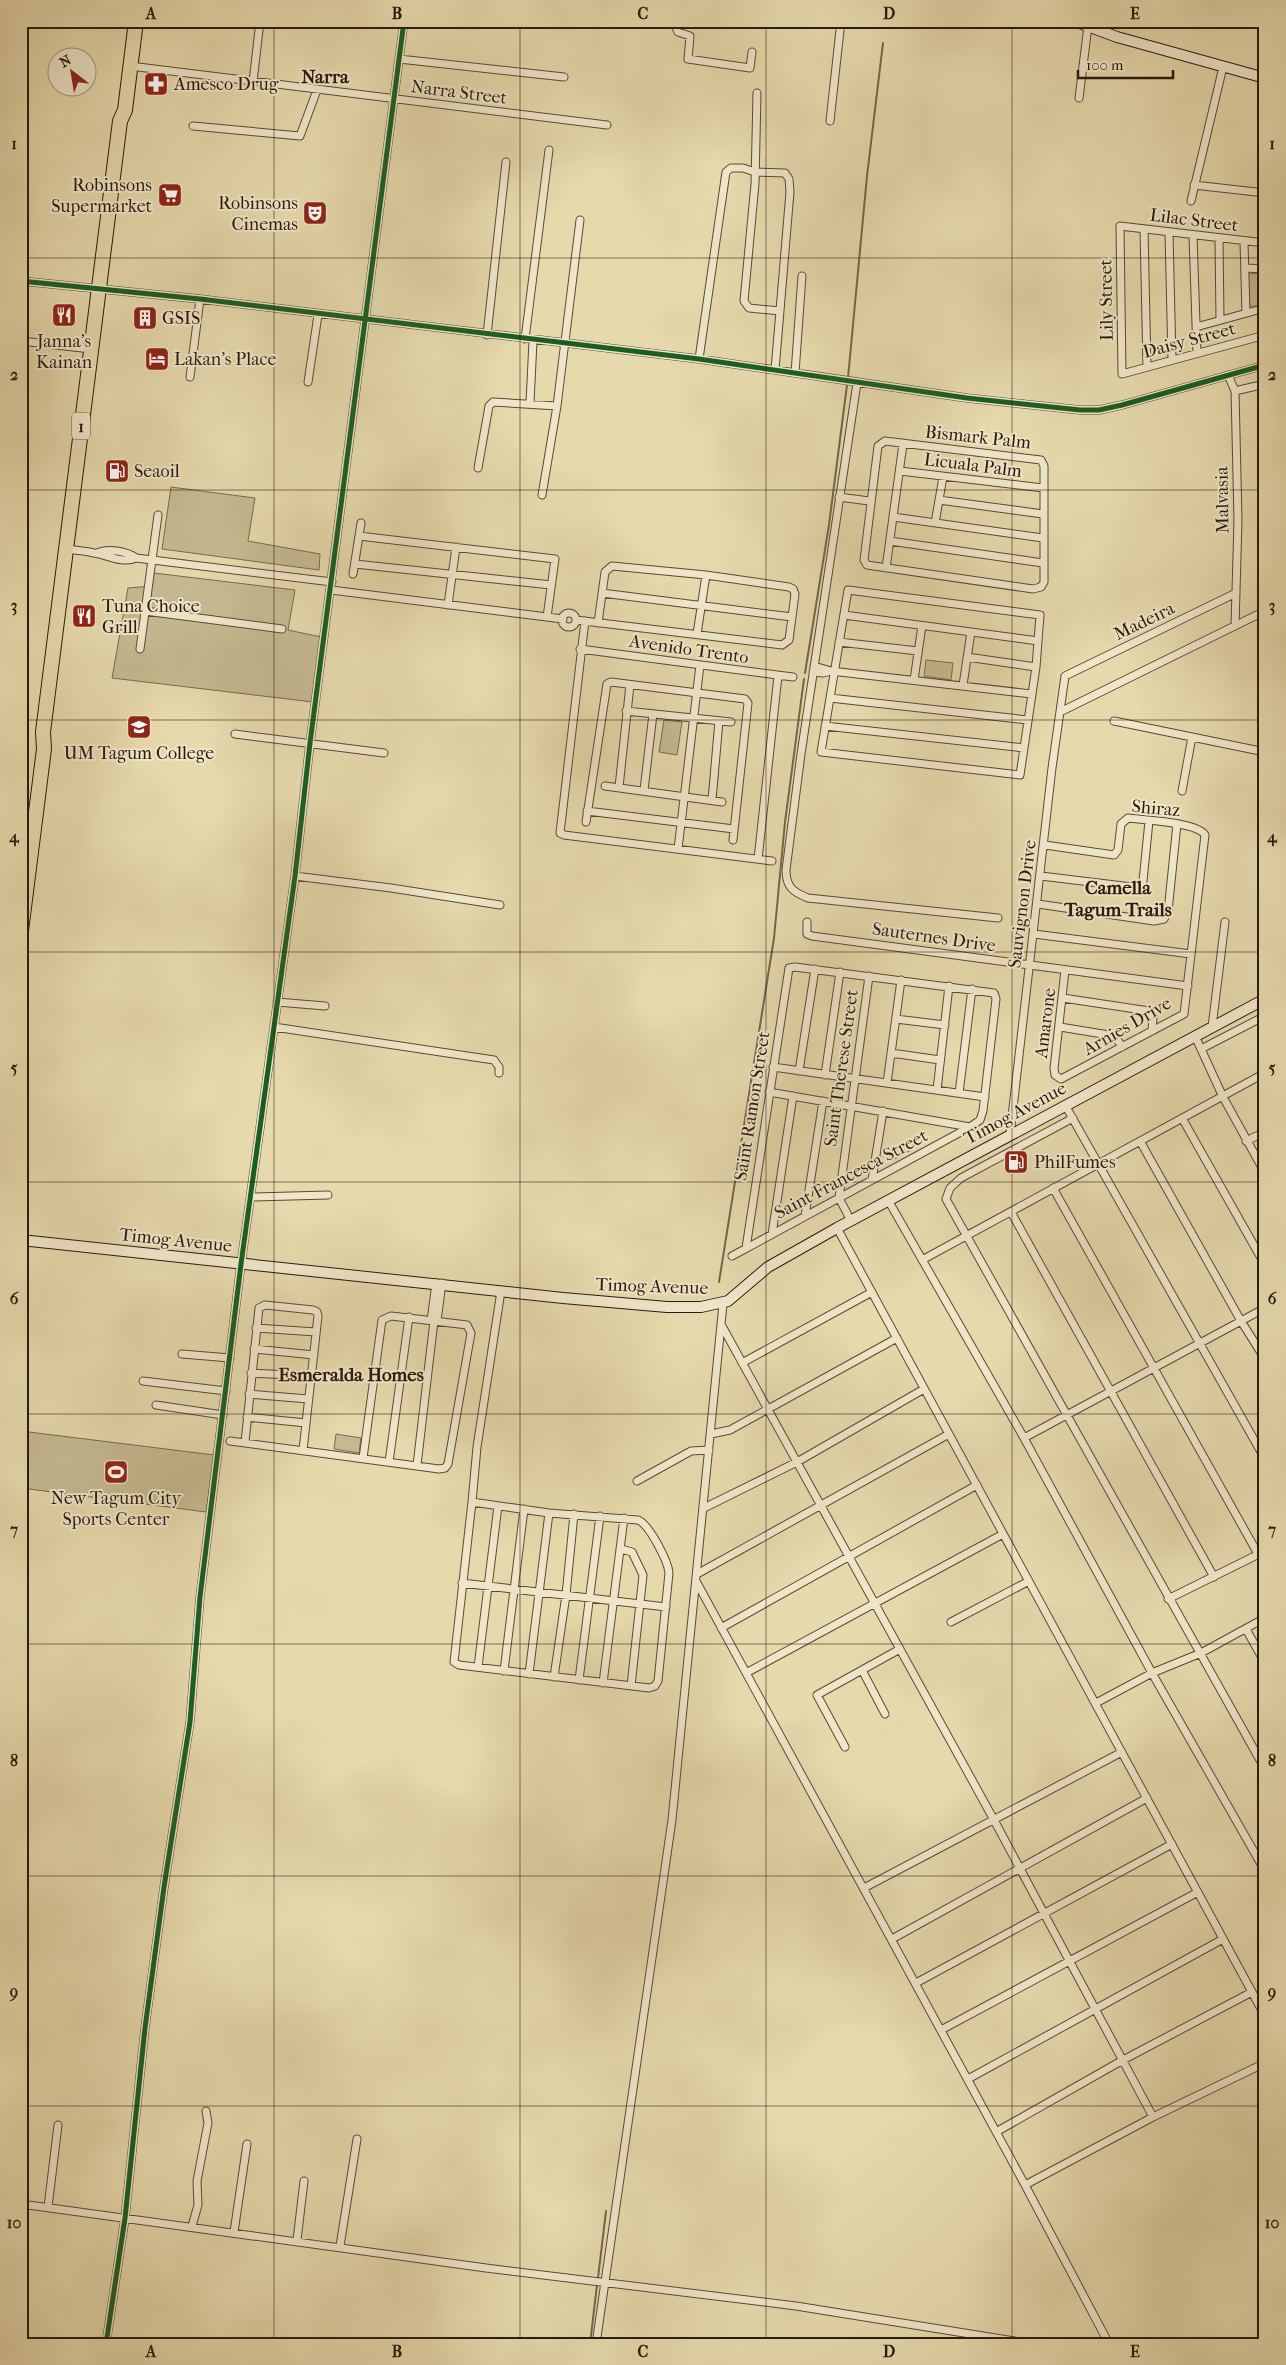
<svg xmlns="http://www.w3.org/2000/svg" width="1286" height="2365" font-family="'IM FELL French Canon',serif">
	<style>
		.green { fill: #c6b991; stroke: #786a50 }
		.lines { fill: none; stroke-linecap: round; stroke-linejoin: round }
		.stream { stroke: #74664c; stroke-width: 2 }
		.street-casing { stroke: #584a36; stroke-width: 9 }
		.secondary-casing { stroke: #291a0e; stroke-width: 12 }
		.highway-casing { stroke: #291a0e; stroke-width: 16 }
		.street { stroke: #efe6c9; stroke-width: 7 }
		.secondary { stroke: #efe6c9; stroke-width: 10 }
		.highway { stroke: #e6d9ac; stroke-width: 14 }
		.cycleway-casing { stroke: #efe6c9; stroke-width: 8 }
		.cycleway { stroke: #1b5e20; stroke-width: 5 }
		.grid { fill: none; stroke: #291a0e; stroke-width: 1; stroke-opacity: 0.55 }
		.labels { text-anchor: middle; stroke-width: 4; stroke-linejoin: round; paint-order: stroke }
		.shield { fill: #efe6c9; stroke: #645746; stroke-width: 1 }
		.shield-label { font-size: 16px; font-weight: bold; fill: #291a0e }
		.poi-label { font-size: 18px; fill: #291a0e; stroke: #efe6c9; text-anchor: start }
		.street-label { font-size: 18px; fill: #291a0e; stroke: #efe6c9 }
		.neighbourhood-label { font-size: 19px; font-weight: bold; fill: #291a0e; stroke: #efe6c9 }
		.neatline { fill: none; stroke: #291a0e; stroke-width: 2 }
		.grid-label { font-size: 16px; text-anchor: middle; font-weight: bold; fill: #291a0e }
	</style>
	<rect width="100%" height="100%" fill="#e6d9ac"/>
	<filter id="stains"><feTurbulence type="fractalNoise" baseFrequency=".004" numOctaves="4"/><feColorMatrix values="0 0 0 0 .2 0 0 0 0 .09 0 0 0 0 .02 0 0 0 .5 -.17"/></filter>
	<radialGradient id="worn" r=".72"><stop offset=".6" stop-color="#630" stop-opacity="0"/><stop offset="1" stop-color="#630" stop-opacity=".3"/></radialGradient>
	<path class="green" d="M1263 273 1264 306H1249L1248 274Z
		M171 487 255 498 248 541 320 554 319 570 162 549Z
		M154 573 295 590 288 630 321 637 313 702 112 678 128 588 152 586Z
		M926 660 953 663 951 680 924 676Z
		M664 720 682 722 677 755 659 752Z
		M907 1143 911 1150 891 1161 887 1154Z
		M21 1431 214 1455 206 1512 21 1488Z
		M336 1434 361 1438 359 1453 334 1449Z"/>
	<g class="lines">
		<path class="stream" d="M848 378 867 176 883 43
			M805 673 829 525 847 385
			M719 1282 774 938 785 822 804 679
			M1264 2001 1265 2002
			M598 2278 606 2211
			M590 2344 597 2285"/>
		<defs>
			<path id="street" d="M673 21 678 32 690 36 688 59 750 68 752 52
				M1251 21 1265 23
				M399 59 564 77
				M130 66 607 125
				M253 82 260 21
				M757 93 755 184 744 301 749 308 780 311
				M1079 98 1088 26
				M830 121 841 21
				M193 126 300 136 317 90
				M1194 185 1265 193
				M1191 201 1223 67
				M1144 229 1147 367
				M1169 233 1172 360
				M1193 236 1197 353
				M1219 239 1220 320
				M1244 242 1246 313
				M1265 243 1120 226 1122 374 1265 335
				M1245 268 1265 269
				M21 281 200 299 699 359 967 398 1080 410H1099L1122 405 1265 365
				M1196 327 1265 308
				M487 335 506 162
				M525 339 549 150
				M21 341 91 349
				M699 359 726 172 731 168H743L755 172 785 173 789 179 790 192 775 370
				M795 373 802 276
				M1228 375 1235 391 1238 520 1235 626
				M190 377 200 299
				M308 382 318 315
				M857 383 801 754 786 870C786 887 793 892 808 898L998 918
				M1264 384 1265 435
				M1235 391 1265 384
				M530 403 533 341
				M885 441 1041 460 1044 466V582L1041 587 1033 589 867 565 864 560 878 446Z
				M478 468 489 406 493 402 557 406
				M900 471 1043 488
				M542 495 557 406 580 220
				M839 497 869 501
				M939 500 1043 514
				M893 517 1043 538
				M935 523 943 477
				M359 536 555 559 547 617
				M890 541 1043 563
				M66 549C75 550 85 551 94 553 108 555 122 564 136 558
				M97 553C107 548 127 551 136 558L332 582
				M355 564 551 585
				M886 568 903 444
				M353 574 361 523
				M331 590 563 619
				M848 590 1040 615 1036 667 1020 775 821 752Z
				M602 593 792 617
				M448 605 456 547
				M145 611 282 629
				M562 620a7 7 0 1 1 14 0a7 7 0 1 1-14 0Z
				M844 615 1038 641
				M576 620 782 645 789 640 795 594 793 589 789 587 706 575 612 566 605 572 598 623
				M585 621 560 833 564 835 772 861
				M697 634 706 575
				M839 642 918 651
				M140 649 158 515
				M580 649 793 677
				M967 657 1036 667
				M814 666 831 671 1032 694
				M813 672 823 673 831 671
				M914 680 922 626
				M963 685 971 632
				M830 698 1028 720
				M626 711 731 722
				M1060 712 1265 611
				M1114 721 1265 752
				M825 726 1024 748
				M235 734 384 753
				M605 786 722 802
				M619 787 630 685
				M644 790 653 714
				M1182 791 1192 737
				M712 800 719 721
				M587 811 734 829
				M21 817H29
				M586 822 607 684 611 682 745 699 748 703 733 840
				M1045 845 1114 855 1118 850 1121 824 1128 818C1143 820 1198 822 1205 835L1184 1014 1061 1079 1055 1075 1054 1069 1065 970
				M678 849 700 665
				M758 859 778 676
				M295 876 391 888 500 905
				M1041 876 1140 888 1143 881 1149 821
				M1038 904 1154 921 1164 919 1168 911 1177 824
				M807 922V934L812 936 1188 986
				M1034 934 1191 954
				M1063 998 1149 1011 1153 1017 1152 1031
				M277 1002 325 1006
				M896 1019 945 1025
				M274 1027 494 1060 499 1067V1073
				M1060 1027 1115 1036 1122 1047
				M1212 1027 1225 922
				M1195 1036 1223 1097 1265 1173
				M1201 1049 1265 1016
				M891 1053 940 1060
				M773 1067 985 1097
				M799 1071 815 969
				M825 1075 840 972
				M887 1083 901 980
				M937 1090 949 986
				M769 1092 970 1127
				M959 1093 972 989
				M1065 1105 1265 1459
				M1073 1118 961 1178 950 1188 946 1199 1265 1769
				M1182 1118 1265 1265
				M1010 1134 1052 768 1065 676 1236 593
				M1140 1141 1241 1321 1265 1308
				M1246 1141 1265 1132
				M872 1180 883 1111
				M1053 1188 1258 1554
				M252 1197 328 1195
				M888 1200 1024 1438 1152 1673 1265 1871
				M1011 1212 1214 1577
				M805 1216 823 1101
				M851 1221 839 1198 869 976
				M837 1228 1265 2016
				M772 1234 793 1096
				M732 1256 970 1127 980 1120 983 1111 996 999 994 993 795 967 789 968 746 1248
				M922 1260 1265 1073
				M431 1321 436 1283
				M437 1321 442 1283
				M722 1326 994 1820 1153 2117
				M256 1328 316 1332
				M254 1349 314 1355
				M182 1354 230 1358
				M742 1363 872 1292
				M251 1373 312 1376
				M143 1381 226 1391
				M249 1394 308 1399
				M156 1405 223 1415
				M247 1417 306 1423
				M711 1434 730 1430 897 1338
				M1024 1438 1241 1321 1265 1359
				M230 1441 439 1469 445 1468 448 1464 471 1333 467 1325 434 1321 417 1465
				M245 1442 259 1308 265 1305 313 1310 317 1312 318 1316 303 1450
				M363 1458 382 1320 391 1316 434 1321
				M389 1462 409 1317
				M637 1481 691 1451 709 1450
				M472 1502 549 1513 638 1520C649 1524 668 1561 669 1573L658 1681 655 1686 649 1688 459 1665 454 1662Z
				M472 1502 477 1447 501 1291
				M704 1508 797 1462 924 1389
				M621 1549 632 1552 643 1575 631 1686
				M697 1574 949 1434
				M696 1581 1025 2185 1109 2344
				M462 1583 666 1607
				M1168 1599 1265 1551
				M951 1622 1029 1581
				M721 1628 977 1485
				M1246 1629 1265 1663
				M478 1667 498 1506
				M862 1670 885 1714
				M504 1671 524 1509
				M746 1673 1003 1534
				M529 1674 549 1513
				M554 1677 566 1595 574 1514
				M579 1680 600 1516
				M603 1683 624 1518
				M1096 1703 1152 1673 1201 1653 1265 1618
				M845 1747 817 1695 900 1649
				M864 1888 1122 1752
				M892 1939 1147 1798
				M916 1983 1172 1844
				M941 2030 1198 1892
				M968 2079 1223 1939
				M996 2132 1123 2060 1252 1992
				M1025 2185 1153 2117 1265 2063
				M21 2204 486 2268 796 2306 1033 2344
				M48 2207 58 2125
				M192 2226 198 2205 197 2181 208 2123 206 2111
				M234 2232 247 2144
				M297 2240 304 2181
				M340 2246 357 2139
				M106 2344 125 2218 145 2028 164 1887 190 1722 200 1597 241 1264 295 876 310 743 404 21
				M596 2344 672 1820 723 1304"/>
			<path id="secondary" d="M1074 21 1117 37 1265 78
				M21 1240 563 1298 667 1307H701L728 1301 768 1267 837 1228 1265 999"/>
			<path id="highway" d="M21 931 44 749 43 732 120 121 125 110 136 21"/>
		</defs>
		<use href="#street" class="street-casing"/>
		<use href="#secondary" class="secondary-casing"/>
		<use href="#highway" class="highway-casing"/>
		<use href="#street" class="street"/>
		<use href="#secondary" class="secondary"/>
		<use href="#highway" class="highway"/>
		<defs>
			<path id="cycleway" d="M21 281 200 299 699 359 967 398 1080 410H1099L1122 405 1265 365
				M106 2344 125 2218 145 2028 164 1887 190 1722 200 1597 241 1264 295 876 310 743 404 21"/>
		</defs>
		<use href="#cycleway" class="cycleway-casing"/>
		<use href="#cycleway" class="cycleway"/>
	</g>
	<path class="grid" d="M274 21V2344M520 21V2344M766 21V2344M1012 21V2344M21 258H1265M21 490H1265M21 720H1265M21 952H1265M21 1182H1265M21 1414H1265M21 1644H1265M21 1876H1265M21 2106H1265"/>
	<defs>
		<symbol id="pharmacy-square" viewBox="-11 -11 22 22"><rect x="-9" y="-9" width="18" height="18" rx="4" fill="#8f2418" stroke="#efe6c9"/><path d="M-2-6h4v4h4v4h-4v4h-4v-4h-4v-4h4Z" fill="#fff"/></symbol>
		<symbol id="supermarket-square" viewBox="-11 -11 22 22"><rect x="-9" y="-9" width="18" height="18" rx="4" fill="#8f2418" stroke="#efe6c9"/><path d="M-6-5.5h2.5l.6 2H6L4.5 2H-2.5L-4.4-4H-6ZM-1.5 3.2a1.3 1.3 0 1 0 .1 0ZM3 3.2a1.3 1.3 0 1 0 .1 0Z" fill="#fff"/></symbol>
		<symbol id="theatre-square" viewBox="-11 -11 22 22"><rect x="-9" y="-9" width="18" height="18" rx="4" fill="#8f2418" stroke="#efe6c9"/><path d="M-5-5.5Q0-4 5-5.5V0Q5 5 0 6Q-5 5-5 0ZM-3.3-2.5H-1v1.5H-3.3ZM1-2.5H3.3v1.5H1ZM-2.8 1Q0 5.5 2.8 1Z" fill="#fff"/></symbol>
		<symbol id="restaurant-square" viewBox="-11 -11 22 22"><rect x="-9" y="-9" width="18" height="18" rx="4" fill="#8f2418" stroke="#efe6c9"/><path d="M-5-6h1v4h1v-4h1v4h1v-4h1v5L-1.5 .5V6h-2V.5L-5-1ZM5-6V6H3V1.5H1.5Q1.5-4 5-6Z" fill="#fff"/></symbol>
		<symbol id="building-square" viewBox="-11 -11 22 22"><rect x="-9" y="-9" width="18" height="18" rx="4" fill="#8f2418" stroke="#efe6c9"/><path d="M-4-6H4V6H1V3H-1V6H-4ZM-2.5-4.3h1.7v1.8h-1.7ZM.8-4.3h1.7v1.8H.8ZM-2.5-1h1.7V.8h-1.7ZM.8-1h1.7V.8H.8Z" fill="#fff"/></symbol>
		<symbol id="hotel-square" viewBox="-11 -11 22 22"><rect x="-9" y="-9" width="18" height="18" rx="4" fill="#8f2418" stroke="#efe6c9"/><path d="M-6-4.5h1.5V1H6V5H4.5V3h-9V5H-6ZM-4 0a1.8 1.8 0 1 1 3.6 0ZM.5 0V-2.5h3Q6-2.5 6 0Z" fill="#fff"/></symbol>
		<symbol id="fuel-square" viewBox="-11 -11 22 22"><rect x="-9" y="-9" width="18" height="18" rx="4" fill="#8f2418" stroke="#efe6c9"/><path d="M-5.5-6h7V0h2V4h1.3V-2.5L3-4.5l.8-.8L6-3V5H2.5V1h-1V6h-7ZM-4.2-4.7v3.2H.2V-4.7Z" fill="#fff"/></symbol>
		<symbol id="university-square" viewBox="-11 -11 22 22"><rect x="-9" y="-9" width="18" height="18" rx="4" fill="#8f2418" stroke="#efe6c9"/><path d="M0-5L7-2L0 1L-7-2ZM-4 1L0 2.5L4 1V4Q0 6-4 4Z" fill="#fff"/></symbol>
		<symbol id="stadium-square" viewBox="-11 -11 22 22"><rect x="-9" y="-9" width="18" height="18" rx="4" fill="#8f2418" stroke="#efe6c9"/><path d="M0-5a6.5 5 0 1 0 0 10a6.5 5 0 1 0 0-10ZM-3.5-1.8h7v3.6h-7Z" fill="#fff"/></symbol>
	</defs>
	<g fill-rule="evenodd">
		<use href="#pharmacy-square" x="142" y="70" width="28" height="28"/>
		<use href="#supermarket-square" x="156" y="181" width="28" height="28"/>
		<use href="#theatre-square" x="301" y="199" width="28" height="28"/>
		<use href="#restaurant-square" x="50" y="301" width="28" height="28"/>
		<use href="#building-square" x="131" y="304" width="28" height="28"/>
		<use href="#hotel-square" x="143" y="345" width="28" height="28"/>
		<use href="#fuel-square" x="103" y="457" width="28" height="28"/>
		<use href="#restaurant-square" x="70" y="602" width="28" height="28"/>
		<use href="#university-square" x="125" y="713" width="28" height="28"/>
		<use href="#fuel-square" x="1002" y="1148" width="28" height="28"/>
		<use href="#stadium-square" x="102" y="1458" width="28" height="28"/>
	</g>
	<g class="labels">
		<rect class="shield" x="72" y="412.5" width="18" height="27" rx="4"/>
		<g class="shield-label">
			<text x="81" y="432">1</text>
		</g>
		<g class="poi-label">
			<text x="174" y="90">Amesco Drug</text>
			<text x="152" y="191" text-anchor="end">Robinsons<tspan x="152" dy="21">Supermarket</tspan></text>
			<text x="298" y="209" text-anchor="end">Robinsons<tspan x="298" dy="21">Cinemas</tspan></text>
			<text x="162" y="324">GSIS</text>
			<text x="64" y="347" text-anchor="middle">Janna's<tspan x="64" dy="21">Kainan</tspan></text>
			<text x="174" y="365">Lakan's Place</text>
			<text x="134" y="477">Seaoil</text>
			<text x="102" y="612">Tuna Choice<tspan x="102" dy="21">Grill</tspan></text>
			<text x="139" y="759" text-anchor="middle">UM Tagum College</text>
			<text x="1034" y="1168">PhilFumes</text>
			<text x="116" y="1504" text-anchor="middle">New Tagum City<tspan x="116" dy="21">Sports Center</tspan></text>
		</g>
		<g class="street-label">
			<text transform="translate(459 92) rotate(7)" y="6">Narra Street</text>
			<text transform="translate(1194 220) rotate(7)" y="6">Lilac Street</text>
			<text transform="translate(1106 300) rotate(-91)" y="6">Lily Street</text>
			<text transform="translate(1189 340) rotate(-15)" y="6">Daisy Street</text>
			<text transform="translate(978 437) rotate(6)" y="6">Bismark Palm</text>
			<text transform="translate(973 465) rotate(7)" y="6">Licuala Palm</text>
			<text transform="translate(1222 500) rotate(-91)" y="6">Malvasia</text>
			<text transform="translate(1144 621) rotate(-26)" y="6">Madeira</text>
			<text transform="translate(689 649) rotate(8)" y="6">Avenido Trento</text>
			<text transform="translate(1156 808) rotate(5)" y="6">Shiraz</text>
			<text transform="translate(1022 904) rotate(-83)" y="6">Sauvignon Drive</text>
			<text transform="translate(934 937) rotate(8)" y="6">Sauternes Drive</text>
			<text transform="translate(1045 1023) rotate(-83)" y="6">Amarone</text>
			<text transform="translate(1127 1026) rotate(-30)" y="6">Arnies Drive</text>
			<text transform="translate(841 1068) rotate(-82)" y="6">Saint Therese Street</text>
			<text transform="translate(752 1106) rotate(-81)" y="6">Saint Ramon Street</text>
			<text transform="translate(1015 1113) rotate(-28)" y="6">Timog Avenue</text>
			<text transform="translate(851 1174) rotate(-28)" y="6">Saint Francesca Street</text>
			<text transform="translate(176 1240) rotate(6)" y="6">Timog Avenue</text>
			<text transform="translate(652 1286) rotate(2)" y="6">Timog Avenue</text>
		</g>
		<g class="neighbourhood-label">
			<text x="325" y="83">Narra</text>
			<text x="1118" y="894">Camella<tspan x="1118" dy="22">Tagum Trails</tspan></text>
			<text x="351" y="1381">Esmeralda Homes</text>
		</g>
	</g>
	<rect width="1286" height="2365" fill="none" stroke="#e6d9ac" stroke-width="55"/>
	<g transform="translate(72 72) rotate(329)"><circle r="24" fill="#efe6c9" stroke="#a0947e"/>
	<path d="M0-4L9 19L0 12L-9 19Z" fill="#8f2418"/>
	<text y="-8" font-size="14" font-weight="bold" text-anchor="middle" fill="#291a0e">N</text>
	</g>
	<path d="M1078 70v8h95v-8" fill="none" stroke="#291a0e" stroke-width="2.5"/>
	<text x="1086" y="70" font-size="15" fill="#291a0e" stroke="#efe6c9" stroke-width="4" paint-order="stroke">100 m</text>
	<rect x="28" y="28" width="1230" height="2310" class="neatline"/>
	<g class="grid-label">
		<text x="151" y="19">A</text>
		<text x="397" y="19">B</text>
		<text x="643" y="19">C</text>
		<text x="889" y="19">D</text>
		<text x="1135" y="19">E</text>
		<text x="14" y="149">1</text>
		<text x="1272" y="149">1</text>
		<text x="14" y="380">2</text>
		<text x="1272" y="380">2</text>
		<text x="14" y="611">3</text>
		<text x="1272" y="611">3</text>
		<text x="14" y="842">4</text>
		<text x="1272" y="842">4</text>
		<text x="14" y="1073">5</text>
		<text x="1272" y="1073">5</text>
		<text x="14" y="1304">6</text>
		<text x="1272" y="1304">6</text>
		<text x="14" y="1535">7</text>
		<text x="1272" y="1535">7</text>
		<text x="14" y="1766">8</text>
		<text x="1272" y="1766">8</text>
		<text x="14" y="1997">9</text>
		<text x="1272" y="1997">9</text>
		<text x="14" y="2228">10</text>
		<text x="1272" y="2228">10</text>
		<text x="151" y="2357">A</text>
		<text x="397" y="2357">B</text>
		<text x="643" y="2357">C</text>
		<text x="889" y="2357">D</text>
		<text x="1135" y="2357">E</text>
	</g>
	<rect width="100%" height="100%" filter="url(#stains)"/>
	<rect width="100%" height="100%" fill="url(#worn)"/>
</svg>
